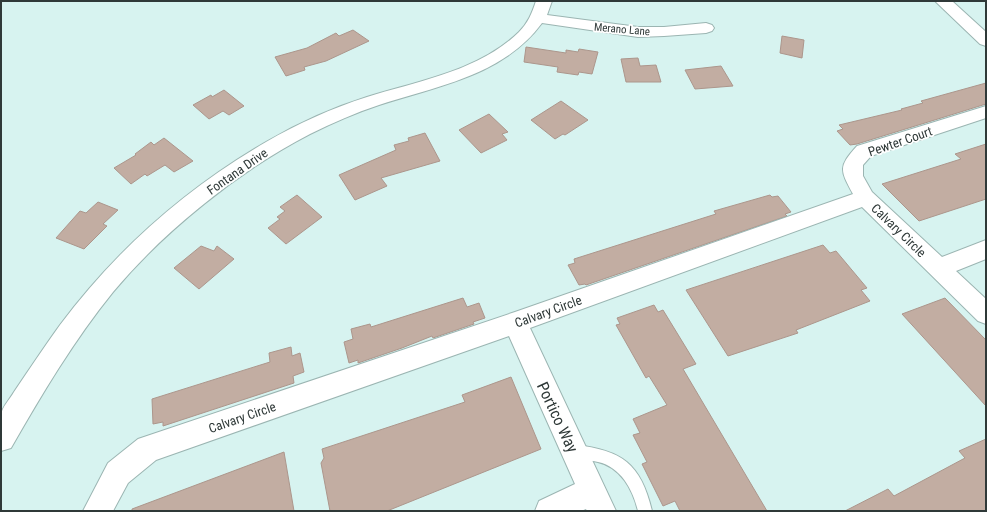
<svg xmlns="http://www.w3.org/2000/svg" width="987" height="512" font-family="'Roboto Condensed',sans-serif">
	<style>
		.building { fill: #c2ada2; stroke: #ac968c }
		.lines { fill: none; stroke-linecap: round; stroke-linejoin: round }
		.service-casing { stroke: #9bb5b2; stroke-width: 2 }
		.minor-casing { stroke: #9bb5b2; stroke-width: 2 }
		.service { fill: #fff; fill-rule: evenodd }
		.minor { fill: #fff; fill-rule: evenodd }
		.labels { text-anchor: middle; stroke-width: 3.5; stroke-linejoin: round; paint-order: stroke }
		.far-street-label { font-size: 11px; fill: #2f3938; stroke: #fff }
		.street-label { font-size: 13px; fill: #2f3938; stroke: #fff }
		.near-street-label { font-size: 16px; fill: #2f3938; stroke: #fff }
	</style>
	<rect width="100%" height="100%" fill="#d7f3f0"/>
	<path class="building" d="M353 30 369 41 326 61 304 67 305 70 286 76 275 57 307 48 336 33 339 36Z
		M782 36 804 40 802 58 780 53Z
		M526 47 566 53V50L578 52 579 49 598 52 592 74 579 72 578 75 557 72 558 67 524 62Z
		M638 58 640 66 656 65 661 82H626L621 59Z
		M721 66 733 86 695 89 685 70Z
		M986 83V104L954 114 857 144 850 145 837 131 843 129 839 125 902 110 901 109 923 103 921 101Z
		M224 90 244 106 229 115 223 111 209 119 193 105 211 95 212 97Z
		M561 101 588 120 565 135 563 134 555 139 531 120Z
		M489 114 508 132 502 134 507 140 481 153 459 130Z
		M425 133 440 161 381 178 387 186 355 200 339 175 396 150 394 145 409 141 408 138Z
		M164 138 193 161 174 172 165 165 147 176 145 174 131 184 114 168 136 155 135 154 151 142 154 145Z
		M986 144V199L919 221 882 184 961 159 955 154Z
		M297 195 322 217 286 244 268 228 280 219 277 217 285 211 280 207Z
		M770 195 772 197 778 196 791 212 785 214 787 216 586 285 585 284 579 285 568 265 575 263 574 259 716 214 714 211Z
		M98 202 118 210 103 224 107 226 84 249 56 238 80 211 86 213Z
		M823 245 830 253 836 251 867 288 861 290 870 301 796 330 798 333 728 356 686 290Z
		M201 246 214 251 217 246 234 259 199 289 174 268Z
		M463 298 467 307 479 303 485 318 473 322 474 324 433 338 432 336 402 348 358 363V360L349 363 344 342 353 339 351 329 370 324 371 327Z
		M945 298 986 340V406L902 314Z
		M654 305 658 312 663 310 696 364 683 369 767 511H680L675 501 663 506 642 464 647 462 633 435 640 433 633 419 667 405 649 376 646 378 616 325 620 324 617 318Z
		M291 347 292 356 300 353 304 372 293 376 294 383 163 426V422L153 424 152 399 270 362 269 353Z
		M511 377 541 449 387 511H330L321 463 324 458 322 449 465 402 462 395Z
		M986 439V511H845L888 489 894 496 965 458 959 451Z
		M284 452 294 511H132V509Z"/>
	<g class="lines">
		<defs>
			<path id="service" d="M575 445C622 450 641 464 652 511H638C633 490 621 467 598 462 589 460 579 460 570 457L568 452 570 447Z"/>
			<path id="minor" d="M536 1H552L547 15 638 27H664L706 23 712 25 714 28 712 31 706 33 664 36 638 37 542 23C503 76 437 86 379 105 355 113 332 123 310 134 240 170 164 231 113 292 74 340 42 394 11 448L1 451C1 440 0 426 1 415 2 407 10 399 14 392 29 370 44 347 60 325 117 249 184 190 266 142 297 124 332 108 367 97 418 81 479 71 519 32 528 23 532 13 536 1Z
				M935 1H952L986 32V46L980 44Z
				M986 106V118L871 156 863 165V176L872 192 942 257 986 240V259L956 271 986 299V324L978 321 862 207 530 328 616 511H587L586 509 581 511H535L539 501 575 484 509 336 156 460 128 483 113 511H83L108 463 138 439 515 312 853 194C840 170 838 167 857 146Z"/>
		</defs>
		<use href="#service" class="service-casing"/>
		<use href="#minor" class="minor-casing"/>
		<use href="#service" class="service"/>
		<use href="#minor" class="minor"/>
	</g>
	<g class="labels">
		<g class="far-street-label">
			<text transform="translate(622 29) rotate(5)" y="4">Merano Lane</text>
		</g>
		<g class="street-label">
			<text transform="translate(900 141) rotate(-19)" y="5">Pewter Court</text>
			<text transform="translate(237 171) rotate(-35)" y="5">Fontana Drive</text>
			<text transform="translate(899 230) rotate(44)" y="5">Calvary Circle</text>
			<text transform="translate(548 311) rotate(-20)" y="5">Calvary Circle</text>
			<text transform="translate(242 417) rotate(-19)" y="5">Calvary Circle</text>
		</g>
		<g class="near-street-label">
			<text transform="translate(558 417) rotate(65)" y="6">Portico Way</text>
		</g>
	</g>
	<rect width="987" height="512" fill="none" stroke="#2f3938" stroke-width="4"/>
</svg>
